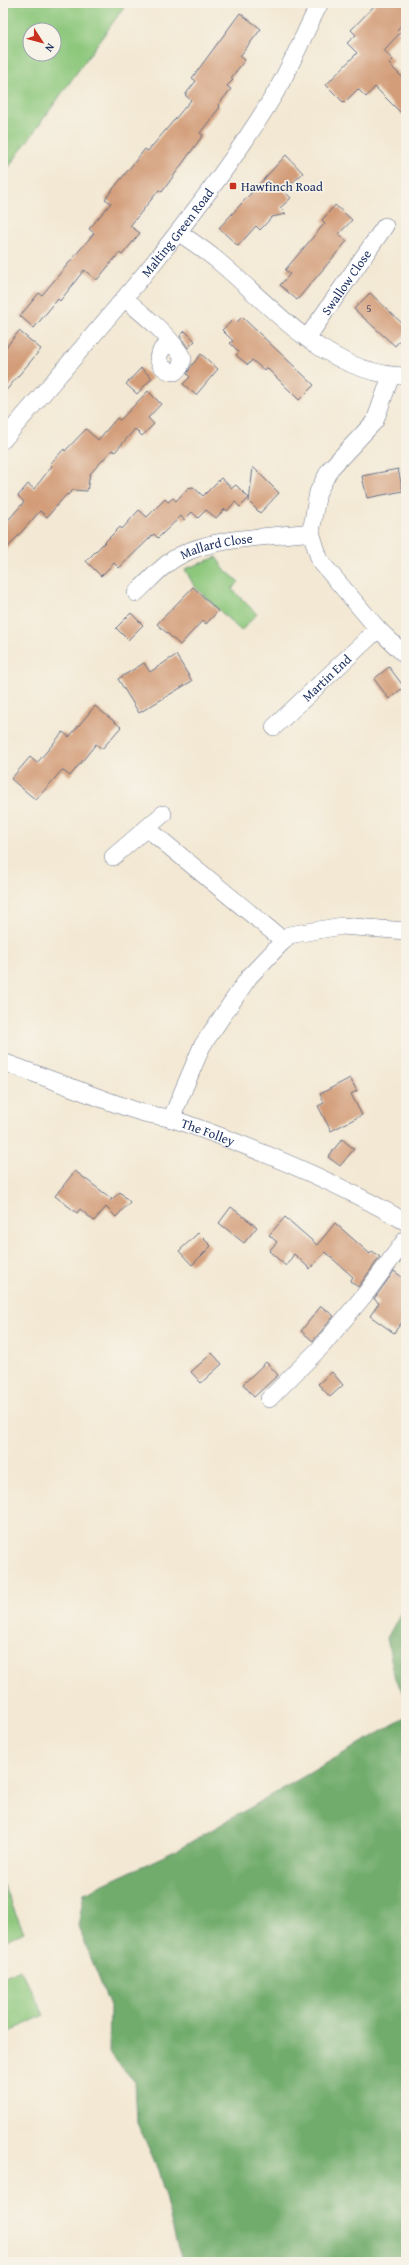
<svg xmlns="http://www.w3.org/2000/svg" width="409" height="2265" font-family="'Gentium Book Plus',serif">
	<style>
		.green { fill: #8cc77c; stroke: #547b6d; fill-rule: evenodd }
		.forest { fill: #71ac6c; stroke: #466e65 }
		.building { fill: #d39d79 }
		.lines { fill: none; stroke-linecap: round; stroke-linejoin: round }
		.minor-casing { stroke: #677087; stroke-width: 18 }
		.minor { stroke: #fff; stroke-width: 17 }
		.poi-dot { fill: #c8321e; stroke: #f7f3e8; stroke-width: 1.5 }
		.labels { text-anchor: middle; stroke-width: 3.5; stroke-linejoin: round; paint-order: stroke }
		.number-label { font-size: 11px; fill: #494a65 }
		.poi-label { font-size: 13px; fill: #1b2f5e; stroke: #f7f3e8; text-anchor: start }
		.street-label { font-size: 13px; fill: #1b2f5e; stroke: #f7f3e8 }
	</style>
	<rect width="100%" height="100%" fill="#f7f3e8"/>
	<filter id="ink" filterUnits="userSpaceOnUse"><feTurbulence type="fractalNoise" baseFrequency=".025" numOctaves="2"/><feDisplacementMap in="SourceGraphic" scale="8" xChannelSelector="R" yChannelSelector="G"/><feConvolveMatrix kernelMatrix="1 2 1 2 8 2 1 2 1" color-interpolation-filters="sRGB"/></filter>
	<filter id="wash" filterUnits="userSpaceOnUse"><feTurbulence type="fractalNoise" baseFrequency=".012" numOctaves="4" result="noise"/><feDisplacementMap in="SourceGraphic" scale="16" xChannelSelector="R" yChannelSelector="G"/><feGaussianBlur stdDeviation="0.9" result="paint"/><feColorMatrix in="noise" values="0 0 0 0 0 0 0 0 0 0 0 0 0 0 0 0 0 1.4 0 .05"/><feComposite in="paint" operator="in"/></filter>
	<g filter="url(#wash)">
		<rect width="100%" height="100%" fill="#f3e8d3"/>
		<path class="green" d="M3 3H127L3 175ZM30 30H54V54H30Z
			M217 557 222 567 239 582 232 589 257 614 241 631 194 586 185 569Z
			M3 1885 24 1932 3 1942Z
			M20 1969 44 2015 3 2035V1977Z"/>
		<path class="forest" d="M406 1603V1696L395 1680 387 1638Z
			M406 1717V2262H183L177 2245 158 2169 137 2122 135 2082 109 2053 110 2006 78 1926 84 1893 177 1850Z"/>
		<g id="blocks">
			<path class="building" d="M377 3H406V20L397 30 400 33 384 50 393 60 389 64 406 81V118L375 87 366 97 358 89 344 103 326 85 357 53 347 43 356 35 351 30Z
				M240 13 261 29 240 56 245 60 231 78 233 80 227 86 231 89 218 105 220 107 200 133 203 135 162 192 159 190 130 226 140 233 122 255 119 253 97 280 84 270 60 301 58 299 34 328 20 316 39 293 42 295 94 233 89 229 111 203 105 199 145 149 148 151 191 100 185 95 196 81 192 78Z
				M286 155 303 173 284 191 291 198 280 208 286 214 272 217 260 230 256 226 238 246 219 228Z
				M335 205 352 220 339 234 347 241 297 300 280 285 290 274 285 270 325 223 322 220Z
				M370 293 406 327V333L395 346 354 309Z
				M242 317 314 385 299 400 266 367 264 370 252 360 248 365 236 355 239 352 230 343 233 341 222 330 233 320 236 323Z
				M19 331 41 349 3 394V351Z
				M185 331 195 341 188 348 180 336Z
				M201 354 218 369 196 395 183 384 190 377 187 374 192 365Z
				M141 368 152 378 137 394 126 384Z
				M148 391 161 404 148 418 154 424 142 436 135 429 115 452 112 450 90 474 87 491 73 490 68 495 67 494 47 517 40 511 3 553V526L24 502 18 496 28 484 34 489 52 466 50 464 64 449 65 451 86 429 98 440 117 418 120 420Z
				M253 467 279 493 260 513 249 502Z
				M398 469 403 491 367 498 362 476Z
				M221 478 232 488 236 485 249 498 240 507 235 502 227 511 225 509 216 518 206 510 198 518 192 512 184 520 181 516 158 538 154 534 119 568 114 563 101 576 86 561 120 527 122 529 139 510 147 517 165 499 168 502 173 498 176 501 188 488 193 487 203 496Z
				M193 587 218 611 206 624 203 620 180 645 157 624Z
				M131 613 143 625 128 640 116 628Z
				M176 655 192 681 139 713 118 679 144 663 150 672Z
				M389 667 404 687 389 699 374 679Z
				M95 706 121 727 102 749 96 744 70 776 62 770 36 800 11 779 30 757 37 763 63 732 69 737Z
				M350 1078 357 1091 351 1094 362 1115 331 1131 318 1106 324 1103 320 1094Z
				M342 1139 354 1149 340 1166 328 1157Z
				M75 1171 112 1199 110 1201 120 1192 130 1202 116 1217 106 1207 94 1221 80 1209 77 1213 55 1196Z
				M231 1207 257 1227 244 1243 219 1223Z
				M285 1217 317 1245 335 1223 370 1254 372 1251 380 1257 358 1287 350 1281 353 1277 325 1252 310 1269 294 1254 286 1266 269 1251 277 1242 269 1235Z
				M198 1233 211 1246 192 1265 179 1251Z
				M394 1271 406 1280V1316L394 1333 370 1316 379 1303 374 1299Z
				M321 1306 334 1316 313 1341 301 1331Z
				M212 1353 222 1364 201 1383 191 1372Z
				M266 1362 278 1375 254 1397 243 1384Z
				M332 1372 343 1385 330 1397 318 1384Z"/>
		</g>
	</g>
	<g filter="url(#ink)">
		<use href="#blocks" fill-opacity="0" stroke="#677087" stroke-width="1"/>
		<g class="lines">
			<defs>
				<g id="minor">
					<path d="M178 232C191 241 205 250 218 261 273 307 327 375 406 376"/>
					<path d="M125 299C143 314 173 338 183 359L180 367 175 372C165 371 160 367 158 357L162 349 171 343"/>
					<path id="s1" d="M307 338 385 226"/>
					<path d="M391 376 375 421 330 469 318 492 311 532 320 561 378 629 406 656"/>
					<path id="s2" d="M3 440C97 330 195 223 271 100 290 70 303 35 320 3"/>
					<path id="s3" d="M136 593C150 580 164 563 181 555 214 537 273 537 311 532"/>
					<path id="s4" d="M274 727 378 629"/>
					<path d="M148 829 284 941"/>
					<path d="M113 857 163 814"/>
					<path id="s5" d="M3 1062C48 1078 92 1096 137 1111 149 1115 161 1116 173 1119 253 1147 332 1179 406 1222"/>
					<path d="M171 1119 202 1046 249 977 289 935 342 926 406 931"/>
					<path d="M269 1399 322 1346 366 1293 406 1239"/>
				</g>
			</defs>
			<use href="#minor" class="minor-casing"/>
			<use href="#minor" class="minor"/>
		</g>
	</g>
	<rect class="poi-dot" x="229" y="182" width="8" height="8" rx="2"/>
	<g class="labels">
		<g class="number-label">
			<text x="369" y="312">5</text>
		</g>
		<g class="poi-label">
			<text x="241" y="191">Hawfinch Road</text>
		</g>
		<g class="street-label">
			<text dy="5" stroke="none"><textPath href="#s2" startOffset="271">Malting Green Road</textPath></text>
			<text dy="5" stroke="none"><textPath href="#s1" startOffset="68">Swallow Close</textPath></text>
			<text dy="5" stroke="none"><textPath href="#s3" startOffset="96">Mallard Close</textPath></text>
			<text dy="5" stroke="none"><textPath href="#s4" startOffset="72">Martin End</textPath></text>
			<text dy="5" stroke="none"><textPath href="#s5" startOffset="217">The Folley</textPath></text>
		</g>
	</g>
	<rect width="409" height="2265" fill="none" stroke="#f7f3e8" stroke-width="16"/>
	<g transform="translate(42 42) rotate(126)"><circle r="19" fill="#f7f3e8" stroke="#9fa5b1"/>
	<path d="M0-3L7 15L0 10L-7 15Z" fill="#c8321e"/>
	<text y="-6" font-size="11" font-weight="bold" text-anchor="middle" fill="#1b2f5e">N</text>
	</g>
</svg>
